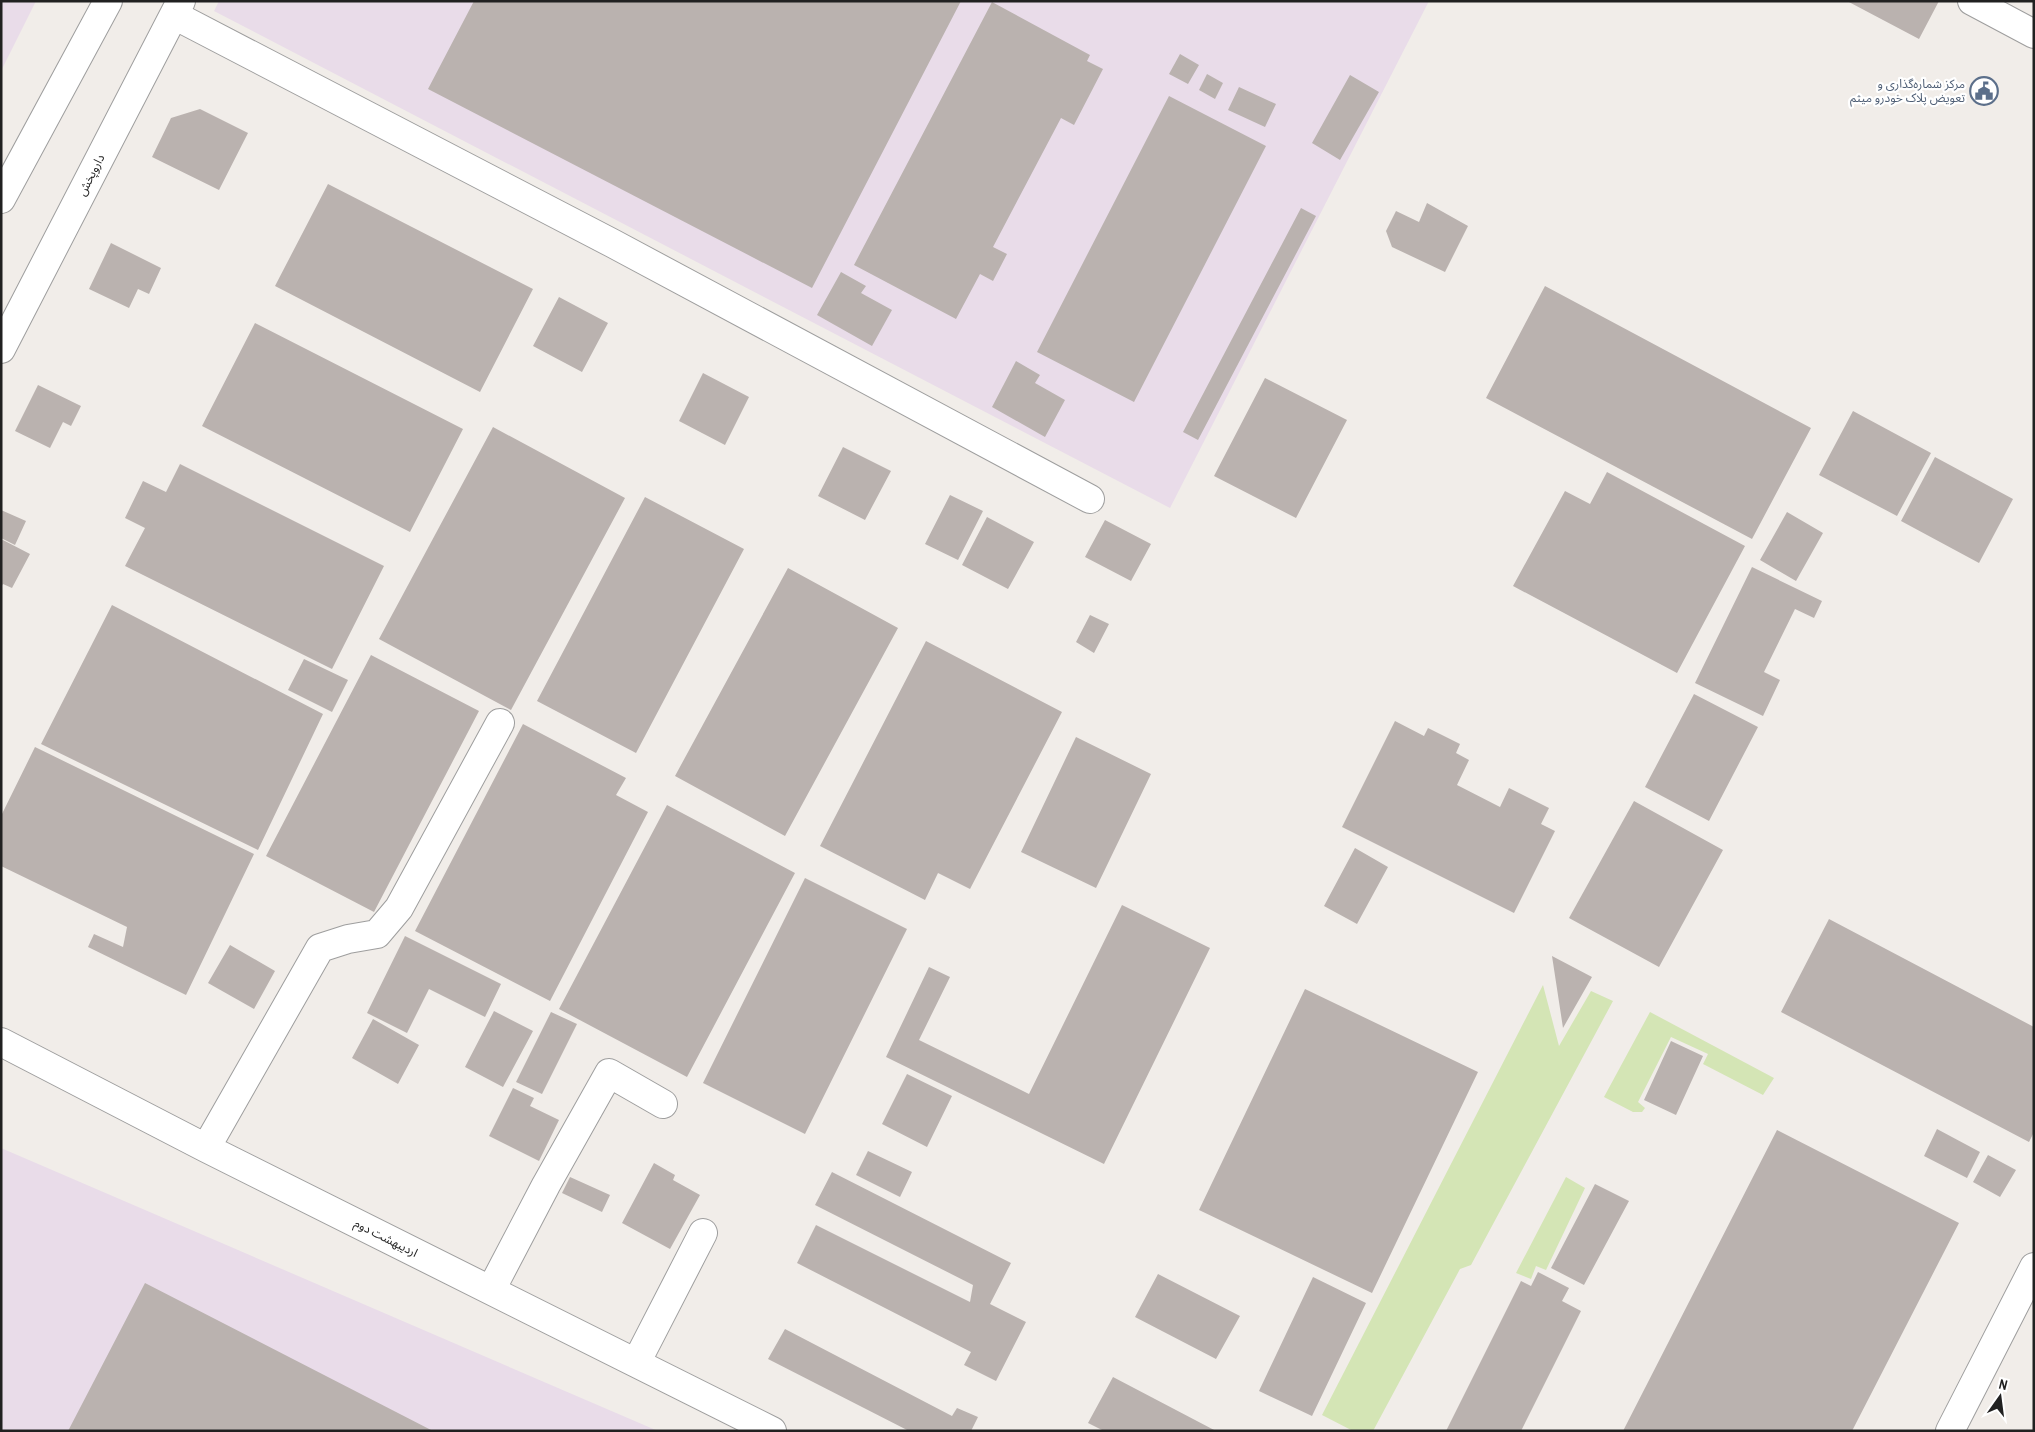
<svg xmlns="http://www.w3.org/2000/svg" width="2035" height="1432" font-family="'Archivo Narrow','Noto Sans Arabic',sans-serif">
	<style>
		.industrial { fill: #e9dce9 }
		.grass { fill: #d4e5b5 }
		.building { fill: #bab2af }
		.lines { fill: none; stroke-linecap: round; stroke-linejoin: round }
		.minor-casing { stroke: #9e9e9e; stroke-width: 30 }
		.minor { stroke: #fff; stroke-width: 28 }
		.labels { text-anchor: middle; stroke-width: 4.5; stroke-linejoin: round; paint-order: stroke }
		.service-label { font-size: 12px; fill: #4e5e75; stroke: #fff; text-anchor: end }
		.street-label { font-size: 12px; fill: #212121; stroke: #fff }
	</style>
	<rect width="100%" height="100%" fill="#f1ede9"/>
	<path class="industrial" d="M1 1H36L1 71Z
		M219 1H1429L1170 508 214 11Z
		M1 1148 658 1431H1Z"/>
	<path class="grass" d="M1543 985 1559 1046 1591 991 1613 1001 1471 1265 1460 1269 1373 1431H1353L1322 1415Z
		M1650 1012 1774 1078 1763 1095 1703 1064 1708 1054 1671 1037 1638 1102 1645 1108 1642 1112H1633L1604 1097Z
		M1566 1177 1585 1188 1546 1270 1536 1266 1531 1279 1516 1273Z"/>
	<path class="building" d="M474 1H961L812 288 428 89Z
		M1847 1H1939L1919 39Z
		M992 2 1090 55 1087 61 1103 69 1074 125 1061 118 993 247 1007 254 993 281 980 274 956 319 854 265Z
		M1180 54 1199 65 1188 84 1169 74Z
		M1207 74 1223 83 1215 99 1199 90Z
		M1350 75 1379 92 1340 160 1312 143Z
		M1239 87 1276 104 1265 127 1228 110Z
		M1169 96 1266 146 1134 402 1037 352Z
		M200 109 248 133 219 190 152 157 171 118Z
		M328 184 533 289 480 392 275 286Z
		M1427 203 1468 226 1445 272 1392 247 1386 231 1396 211 1419 222Z
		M1301 208 1316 216 1198 440 1183 432Z
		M111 243 161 268 149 294 138 289 129 308 89 289Z
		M841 272 866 286 861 293 892 310 872 346 817 315Z
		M1545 286 1811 428 1752 539 1486 398Z
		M559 297 608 323 582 372 533 346Z
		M255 323 463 429 410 532 202 426Z
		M1016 361 1040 375 1035 383 1065 400 1045 437 992 407Z
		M703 373 749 397 725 445 679 421Z
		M1265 378 1347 420 1296 518 1214 476Z
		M38 385 81 406 71 426 63 422 50 448 15 431Z
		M1853 411 1931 453 1897 516 1819 475Z
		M493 427 625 498 511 710 379 639Z
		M843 447 891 471 865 520 818 496Z
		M1935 457 2013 499 1979 563 1901 521Z
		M180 464 384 566 332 669 125 566 145 528 125 518 143 481 166 492Z
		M1607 472 1745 546 1677 673 1513 586 1565 491 1590 504Z
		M950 495 983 511 958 560 925 544Z
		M645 497 744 549 636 753 537 701Z
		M1 510 26 521 15 545 1 538Z
		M1787 512 1823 533 1796 581 1760 560Z
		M987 517 1034 542 1008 589 962 565Z
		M1105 520 1151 544 1131 581 1085 557Z
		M1 539 30 554 12 588 3 584 1 587Z
		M1752 567 1822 601 1814 618 1795 609 1764 672 1780 680 1763 716 1695 683Z
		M788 568 898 628 785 836 675 776Z
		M112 605 323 714 258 850 41 744Z
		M1090 615 1109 624 1094 653 1076 642Z
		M926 641 1062 712 970 889 938 873 925 900 820 846Z
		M371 655 479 711 374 912 266 856Z
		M304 659 348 680 332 712 288 690Z
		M1694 694 1758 727 1709 821 1645 787Z
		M1395 721 1424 736 1428 728 1460 744 1456 753 1469 760 1457 785 1500 807 1509 788 1549 808 1541 824 1555 831 1514 913 1342 827Z
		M523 724 626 778 616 795 648 812 550 1001 415 931Z
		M1076 737 1151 774 1096 888 1021 852Z
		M35 747 254 854 186 995 88 947 94 934 123 947 127 927 1 866V816Z
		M1634 801 1723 850 1659 967 1569 918Z
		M667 805 795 873 687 1077 559 1009Z
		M1355 848 1388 867 1357 924 1324 906Z
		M805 878 907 929 805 1134 703 1083Z
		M1122 905 1210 948 1104 1164 886 1057 929 967 950 977 919 1040 1029 1094Z
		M1829 919 2034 1027V1132L2029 1142 1781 1012Z
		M405 936 501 984 485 1017 429 989 407 1033 367 1013Z
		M230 945 275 971 254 1009 208 983Z
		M1552 956 1592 977 1563 1028Z
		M1305 989 1478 1072 1372 1293 1199 1210Z
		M494 1011 533 1031 503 1087 465 1067Z
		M551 1012 577 1024 542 1094 516 1082Z
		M373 1019 419 1045 398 1084 352 1058Z
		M1671 1041 1703 1056 1676 1115 1644 1100Z
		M907 1074 952 1096 927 1147 882 1124Z
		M513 1088 534 1098 530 1106 559 1120 539 1161 489 1136Z
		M1937 1129 1980 1152 1967 1178 1924 1156Z
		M1777 1130 1959 1223 1852 1431H1623Z
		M868 1151 912 1172 900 1197 856 1175Z
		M1988 1155 2016 1170 2000 1197 1973 1182Z
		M654 1163 675 1175 673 1180 700 1195 670 1249 622 1223Z
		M832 1172 1011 1263 990 1304 1026 1322 996 1381 964 1365 971 1352 797 1263 816 1225 970 1302 973 1285 815 1205Z
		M570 1177 610 1195 602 1212 562 1193Z
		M1595 1184 1629 1201 1584 1285 1551 1268Z
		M1538 1272 1569 1288 1562 1301 1581 1311 1521 1431H1446L1521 1281 1531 1286Z
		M1158 1274 1240 1316 1216 1359 1135 1317Z
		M1313 1277 1366 1303 1312 1416 1259 1391Z
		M145 1283 433 1431H68Z
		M785 1329 952 1416 957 1408 978 1417 971 1431H909L768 1359Z
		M1113 1377 1216 1431H1104L1088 1423Z"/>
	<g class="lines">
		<defs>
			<path id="minor" d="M1972 1 2034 34
				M174 15 612 243 1090 499
				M1 199 108 1
				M1 349 181 1
				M1 1042 206 1148 772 1431
				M206 1148 320 948 348 939 377 934 399 908 500 723
				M491 1290 546 1185 609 1073 663 1104
				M636 1363 703 1233
				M1950 1431 2034 1267"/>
		</defs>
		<use href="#minor" class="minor-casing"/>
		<use href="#minor" class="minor"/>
	</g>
	<defs>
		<symbol id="civic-ring" viewBox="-11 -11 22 22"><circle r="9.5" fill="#fff" stroke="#5c6f8a" stroke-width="1.5"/><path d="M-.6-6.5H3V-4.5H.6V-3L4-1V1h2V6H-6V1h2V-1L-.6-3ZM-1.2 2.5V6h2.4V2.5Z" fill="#5c6f8a"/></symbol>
	</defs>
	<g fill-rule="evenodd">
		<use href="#civic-ring" x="1968" y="75" width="32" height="32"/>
	</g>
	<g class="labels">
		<g class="service-label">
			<text x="1965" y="88">مرکز شماره‌گذاری و<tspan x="1965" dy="14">تعویض پلاک خودرو میثم</tspan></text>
		</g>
		<g class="street-label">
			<text transform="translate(91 175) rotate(-63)" y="4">داروپخش</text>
			<text transform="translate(386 1238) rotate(27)" y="4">اردیبهشت دوم</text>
		</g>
	</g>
	<rect width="2035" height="1432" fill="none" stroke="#212121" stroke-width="5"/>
	<g transform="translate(2000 1397) rotate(14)" stroke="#ffffff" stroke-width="4" paint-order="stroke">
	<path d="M0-4L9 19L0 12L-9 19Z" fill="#212121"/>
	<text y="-8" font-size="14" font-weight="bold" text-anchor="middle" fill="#212121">N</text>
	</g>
</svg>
